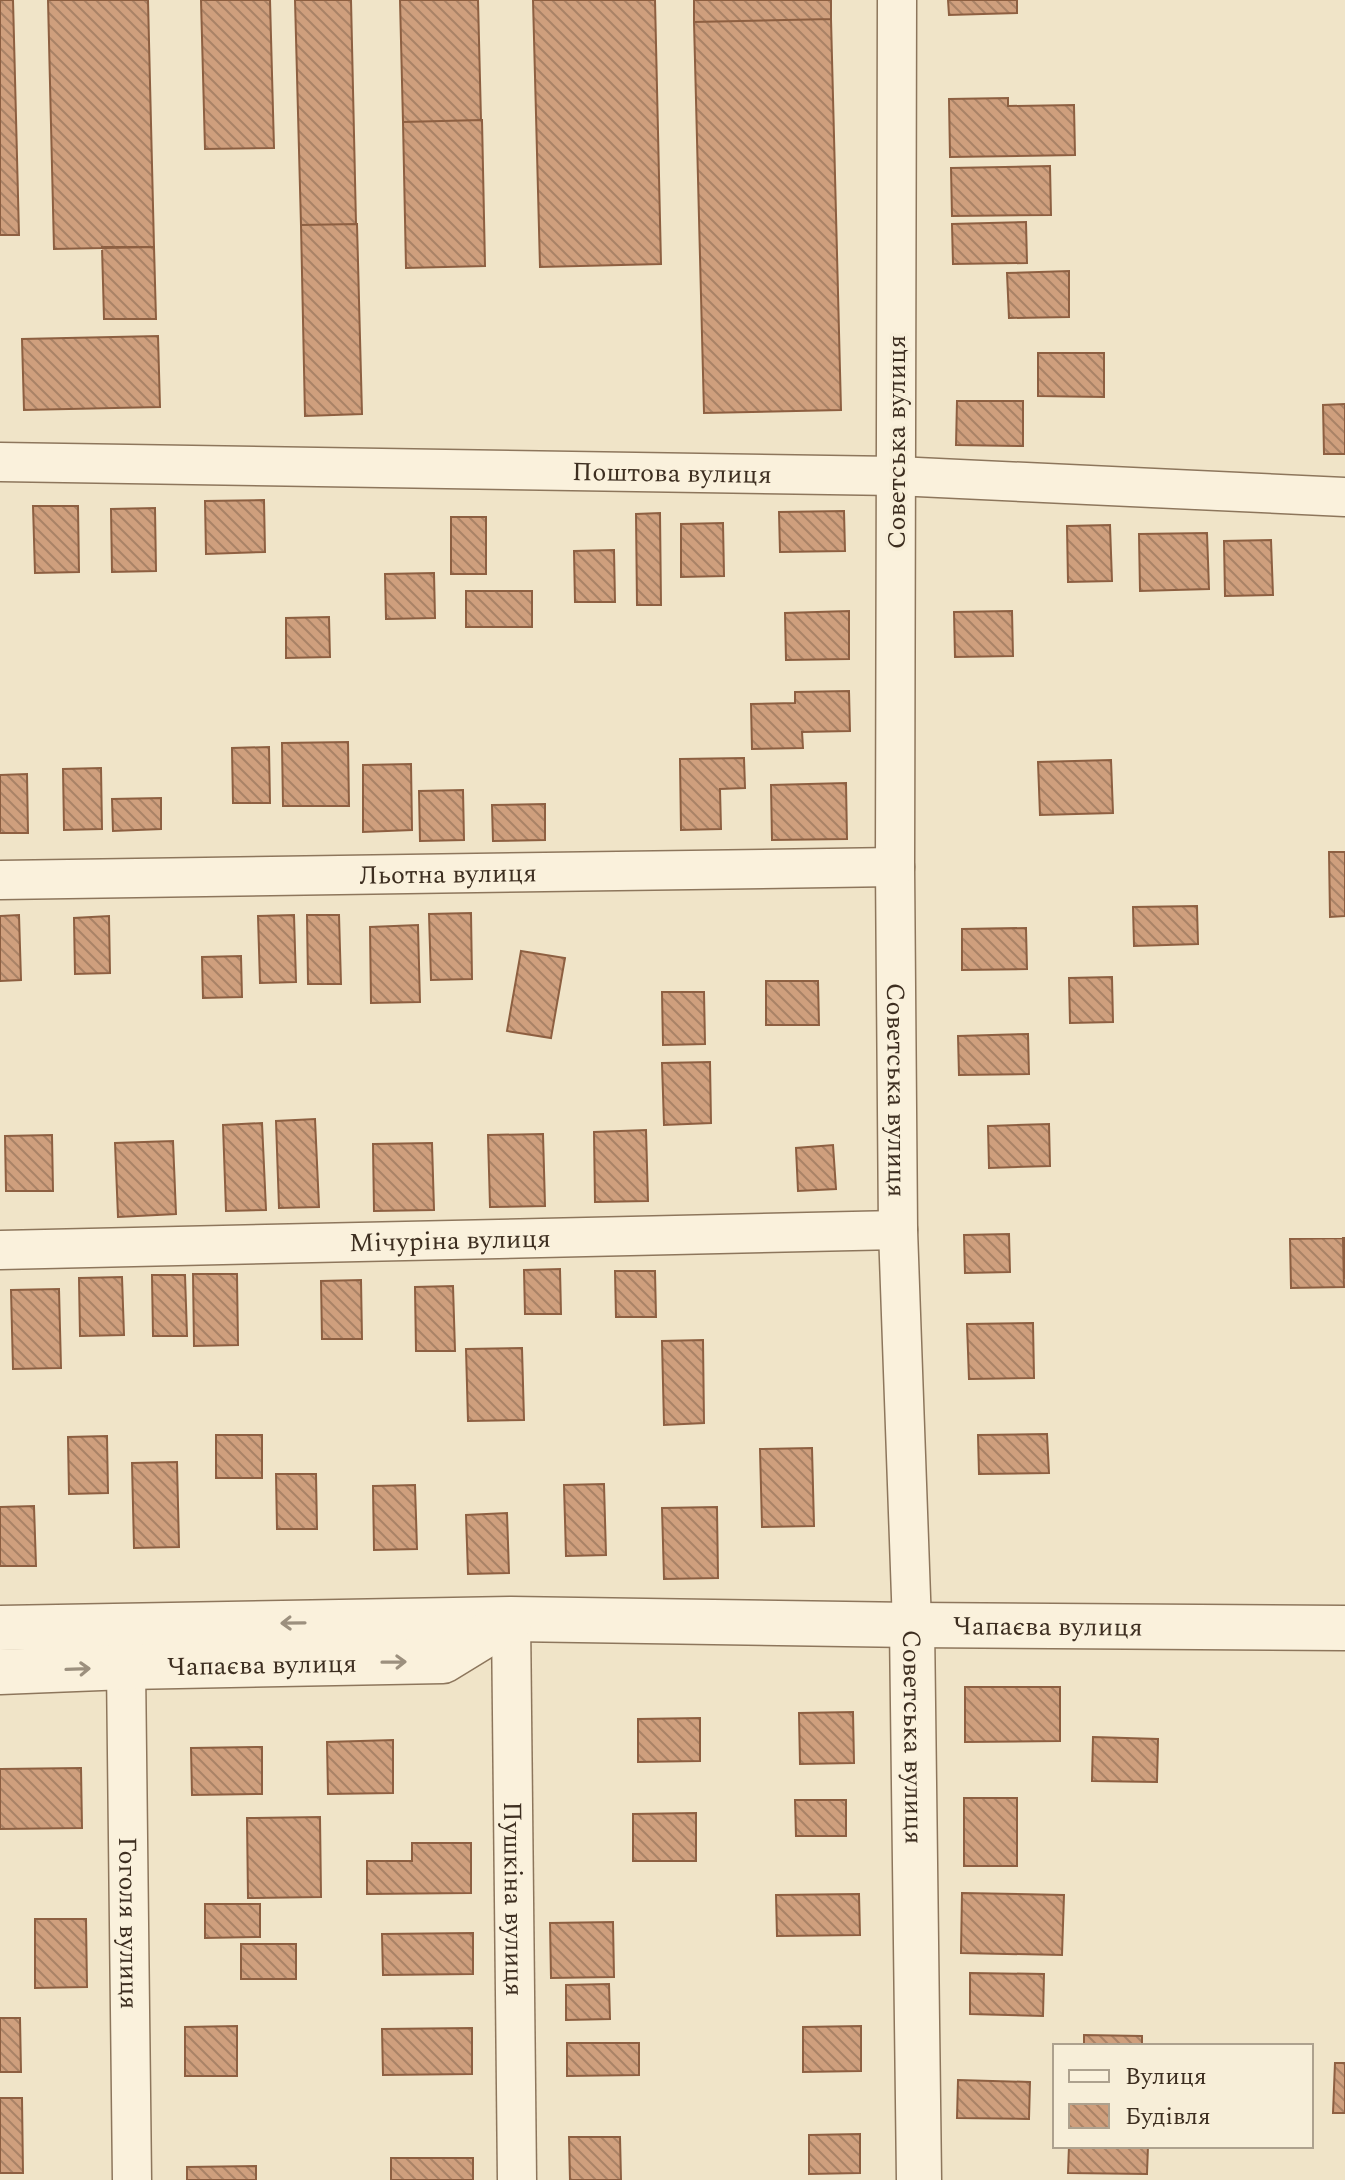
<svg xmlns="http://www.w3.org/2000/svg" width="1345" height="2180" font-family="Spectral,serif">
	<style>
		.building { fill: url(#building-back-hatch); stroke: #8d5f41; stroke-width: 2 }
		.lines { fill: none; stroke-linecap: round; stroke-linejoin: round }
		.minor-casing { stroke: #8d765c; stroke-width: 41 }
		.tertiary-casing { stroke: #8d765c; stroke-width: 47 }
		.minor { stroke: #faf1dc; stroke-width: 38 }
		.tertiary { stroke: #faf1dc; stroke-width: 44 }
		.oneway { stroke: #9c907e }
		.labels { text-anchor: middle; stroke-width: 7; stroke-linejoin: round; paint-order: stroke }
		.street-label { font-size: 26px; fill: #3d2e20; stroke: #f7eed8 }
	</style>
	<defs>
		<pattern id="building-back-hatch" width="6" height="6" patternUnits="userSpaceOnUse" patternTransform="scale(2)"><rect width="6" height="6" fill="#cf9f7d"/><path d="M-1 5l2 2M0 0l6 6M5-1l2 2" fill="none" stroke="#a98266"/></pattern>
	</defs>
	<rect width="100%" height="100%" fill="#f0e4c8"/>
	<path class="building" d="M0 0H13L19 235H0Z
		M48 0H148L154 247 54 249Z
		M201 0H270L274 148 205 149Z
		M295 0H351L356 224 301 225Z
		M400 0H478L481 120 403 122Z
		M533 0H655L661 264 540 267Z
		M694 0H831V19L694 22Z
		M948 0H1017V13L949 15Z
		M831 19 841 410 704 413 694 22Z
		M1008 98V106L1074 105 1075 155 950 157 949 99Z
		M482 120 485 266 406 268 403 122Z
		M1050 166 1051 215 952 216 951 168Z
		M1026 222 1027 263 953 264 952 224Z
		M357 224 362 414 305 416 301 225Z
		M102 247H154L156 319H104Z
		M1069 271V317L1009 318 1007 273Z
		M158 336 160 407 24 410 22 339Z
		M1038 353H1104V397L1038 396Z
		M957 401H1023V446L956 445Z
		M1345 404V454H1324L1323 405Z
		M264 500 265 552 206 554 205 501Z
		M33 506H78L79 572 35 573Z
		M155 508 156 571 112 572 111 509Z
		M844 511 845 551 780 552 779 512Z
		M660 513 661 605H637L636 514Z
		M451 517H486V574H451Z
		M723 523 724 576 681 577V524Z
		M1110 525 1112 581 1068 582 1067 526Z
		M1207 533 1209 589 1140 591 1139 534Z
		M1271 540 1273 595 1225 596 1224 541Z
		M614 550 615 602H575L574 551Z
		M434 573 435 618 386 619 385 574Z
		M466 591H532V627H466Z
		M849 611V659L786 660 785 613Z
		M1012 611 1013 656 955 657 954 612Z
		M329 617 330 657 286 658V618Z
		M849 691 850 731 802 732 803 748 752 749 751 704 795 703V692Z
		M348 742 349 806H283L282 743Z
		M269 747 270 803H233L232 748Z
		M744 758 745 788 720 789 721 829 681 830 680 759Z
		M1111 760 1113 813 1040 815 1038 762Z
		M411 764 412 830 363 832V765Z
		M101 768 102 829 64 830 63 769Z
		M27 774 28 833H0V775Z
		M846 783 847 839 772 840 771 785Z
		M463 790 464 840 420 841 419 791Z
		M161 798V829L113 831 112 799Z
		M545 804V840L493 841 492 805Z
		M1329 852H1345V916L1330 917Z
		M1197 906 1198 944 1134 946 1133 907Z
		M471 913 472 979 431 980 429 914Z
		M19 915 21 980 0 981V916Z
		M294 915 296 982 260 983 258 916Z
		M307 915H339L341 984H308Z
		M109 916 110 973 75 974 74 918Z
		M418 925 420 1002 371 1003 370 927Z
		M1026 928 1027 969 962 970V929Z
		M521 951 565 958 551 1038 507 1031Z
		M241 956 242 997 203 998 202 957Z
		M1112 977 1113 1022 1070 1023 1069 978Z
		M766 981H818L819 1025H766Z
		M662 992H704L705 1044 663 1045Z
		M1028 1034 1029 1074 959 1075 958 1036Z
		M710 1062 711 1123 664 1125 662 1063Z
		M315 1119 319 1207 279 1208 276 1121Z
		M262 1123 266 1210 226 1211 223 1125Z
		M1049 1124 1050 1166 989 1168 988 1126Z
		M646 1130 648 1201 595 1202 594 1132Z
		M543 1134 545 1206 490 1207 488 1135Z
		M52 1135 53 1191H6L5 1136Z
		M173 1141 176 1214 118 1217 115 1143Z
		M432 1143 434 1210 374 1211 373 1144Z
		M833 1145 836 1189 798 1191 796 1148Z
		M1009 1234 1010 1272 965 1273 964 1235Z
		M1343 1238 1344 1287 1291 1288 1290 1239Z
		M1343 1238H1345V1278H1344Z
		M560 1269 561 1314H525L524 1270Z
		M615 1271H655L656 1317H616Z
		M193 1274H237L238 1345 194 1346Z
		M152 1275H185L187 1336H153Z
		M122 1277 124 1335 80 1336 79 1278Z
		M361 1280 362 1339H322L321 1281Z
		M453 1286 455 1351H416L415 1287Z
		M59 1289 61 1368 13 1369 11 1290Z
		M1033 1323 1034 1378 969 1379 967 1324Z
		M703 1340 704 1423 664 1425 662 1341Z
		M522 1348 524 1420 468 1421 466 1349Z
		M1047 1434 1049 1473 979 1474 978 1435Z
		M216 1435H262V1478H216Z
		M107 1436 108 1493 69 1494 68 1437Z
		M812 1448 814 1526 762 1527 760 1449Z
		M177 1462 179 1547 134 1548 132 1463Z
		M276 1474H316L317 1529H277Z
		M604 1484 606 1555 566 1556 564 1485Z
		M415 1485 417 1549 374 1550 373 1486Z
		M34 1506 36 1566H0V1507Z
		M717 1507 718 1578 664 1579 662 1508Z
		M507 1513 509 1573 468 1574 466 1515Z
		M965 1687H1060V1741L965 1742Z
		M853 1712 854 1763 800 1764 799 1713Z
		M700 1718V1761L638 1762V1719Z
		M1093 1737 1158 1739 1157 1782 1092 1781Z
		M393 1740V1793L328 1794 327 1742Z
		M262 1747V1794L192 1795 191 1748Z
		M81 1768 82 1828 0 1829V1769Z
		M964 1798H1017V1866H964Z
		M795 1800H846V1836H796Z
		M696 1813V1861H633V1814Z
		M320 1817 321 1897 248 1898 247 1818Z
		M412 1843H471V1893L367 1894V1861H412Z
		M962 1893 1064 1895 1062 1955 961 1953Z
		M859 1894 860 1935 777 1936 776 1895Z
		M205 1904H260V1937L205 1938Z
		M35 1919H86L87 1987 35 1988Z
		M613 1922 614 1977 551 1978 550 1923Z
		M473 1933V1974L383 1975 382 1934Z
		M241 1944H296V1979H241Z
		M970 1973 1044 1974 1043 2016 970 2014Z
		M609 1984 610 2019 566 2020V1985Z
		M0 2018H20L21 2072H0Z
		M237 2026V2076H185V2027Z
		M861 2026V2071L803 2072V2027Z
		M472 2028V2074L383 2075 382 2029Z
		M1084 2035 1142 2036V2046H1084Z
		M567 2043H639V2075L567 2076Z
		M1335 2063H1345V2113H1333Z
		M958 2080 1030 2082 1029 2119 957 2118Z
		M0 2098H22L23 2173H0Z
		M860 2134V2173L809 2174V2135Z
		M569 2137H620L621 2180H570Z
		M1069 2146H1148L1147 2174 1068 2173Z
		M391 2158H473V2180H391Z
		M256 2166V2180H187V2167Z"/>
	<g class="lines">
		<defs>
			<g id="minor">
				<path id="s1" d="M897 0 895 867 898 1230 912 1625"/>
				<path id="s2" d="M0 462 896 476 1345 497"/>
				<path id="s3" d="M0 880 895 867"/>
				<path id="s4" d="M0 1250 898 1230"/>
				<path id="s5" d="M511 1619 517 2180"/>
				<path id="s6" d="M126 1667 132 2180"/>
			</g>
			<g id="tertiary">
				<path id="s7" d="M912 1625 919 2180"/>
				<path id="s8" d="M0 1628 511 1619 912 1625 1345 1628"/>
				<path id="s9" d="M0 1672 126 1667 443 1661 510 1620"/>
			</g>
		</defs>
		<use href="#minor" class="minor-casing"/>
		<use href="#tertiary" class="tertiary-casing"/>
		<use href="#minor" class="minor"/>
		<use href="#tertiary" class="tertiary"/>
	</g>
	<defs><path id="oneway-shaft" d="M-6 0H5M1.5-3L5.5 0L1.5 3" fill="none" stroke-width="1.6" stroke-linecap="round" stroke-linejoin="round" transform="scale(2)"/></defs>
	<g class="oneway">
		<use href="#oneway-shaft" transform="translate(293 1623) rotate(179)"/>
		<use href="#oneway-shaft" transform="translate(394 1662) rotate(-1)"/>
		<use href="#oneway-shaft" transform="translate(78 1669) rotate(-2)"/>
	</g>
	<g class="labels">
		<g class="street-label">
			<text transform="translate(896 442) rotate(-90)" y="9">Советська вулиця</text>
			<text dy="9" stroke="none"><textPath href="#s2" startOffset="672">Поштова вулиця</textPath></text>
			<text dy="9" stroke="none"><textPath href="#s3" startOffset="448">Льотна вулиця</textPath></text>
			<text dy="9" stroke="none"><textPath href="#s1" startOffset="1090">Советська вулиця</textPath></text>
			<text dy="9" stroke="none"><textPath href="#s4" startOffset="450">Мічуріна вулиця</textPath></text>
			<text dy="9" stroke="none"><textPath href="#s8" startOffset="1048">Чапаєва вулиця</textPath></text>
			<text dy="9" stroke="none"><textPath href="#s9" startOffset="262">Чапаєва вулиця</textPath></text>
			<text dy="9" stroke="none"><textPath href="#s7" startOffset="112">Советська вулиця</textPath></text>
			<text dy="9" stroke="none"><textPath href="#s5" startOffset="280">Пушкіна вулиця</textPath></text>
			<text dy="9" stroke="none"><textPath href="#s6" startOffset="256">Гоголя вулиця</textPath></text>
		</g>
	</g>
	<rect x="1053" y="2044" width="260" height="104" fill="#f7eed8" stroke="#ada18e" stroke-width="2"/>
	<rect x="1069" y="2070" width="40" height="12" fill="#faf1dc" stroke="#ada18e" stroke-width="2"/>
	<text x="1125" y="2084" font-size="24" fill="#3d2e20">Вулиця</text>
	<rect x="1069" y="2104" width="40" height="24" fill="url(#building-back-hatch)" stroke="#ada18e" stroke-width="2"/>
	<text x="1125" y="2124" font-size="24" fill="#3d2e20">Будівля</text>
</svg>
